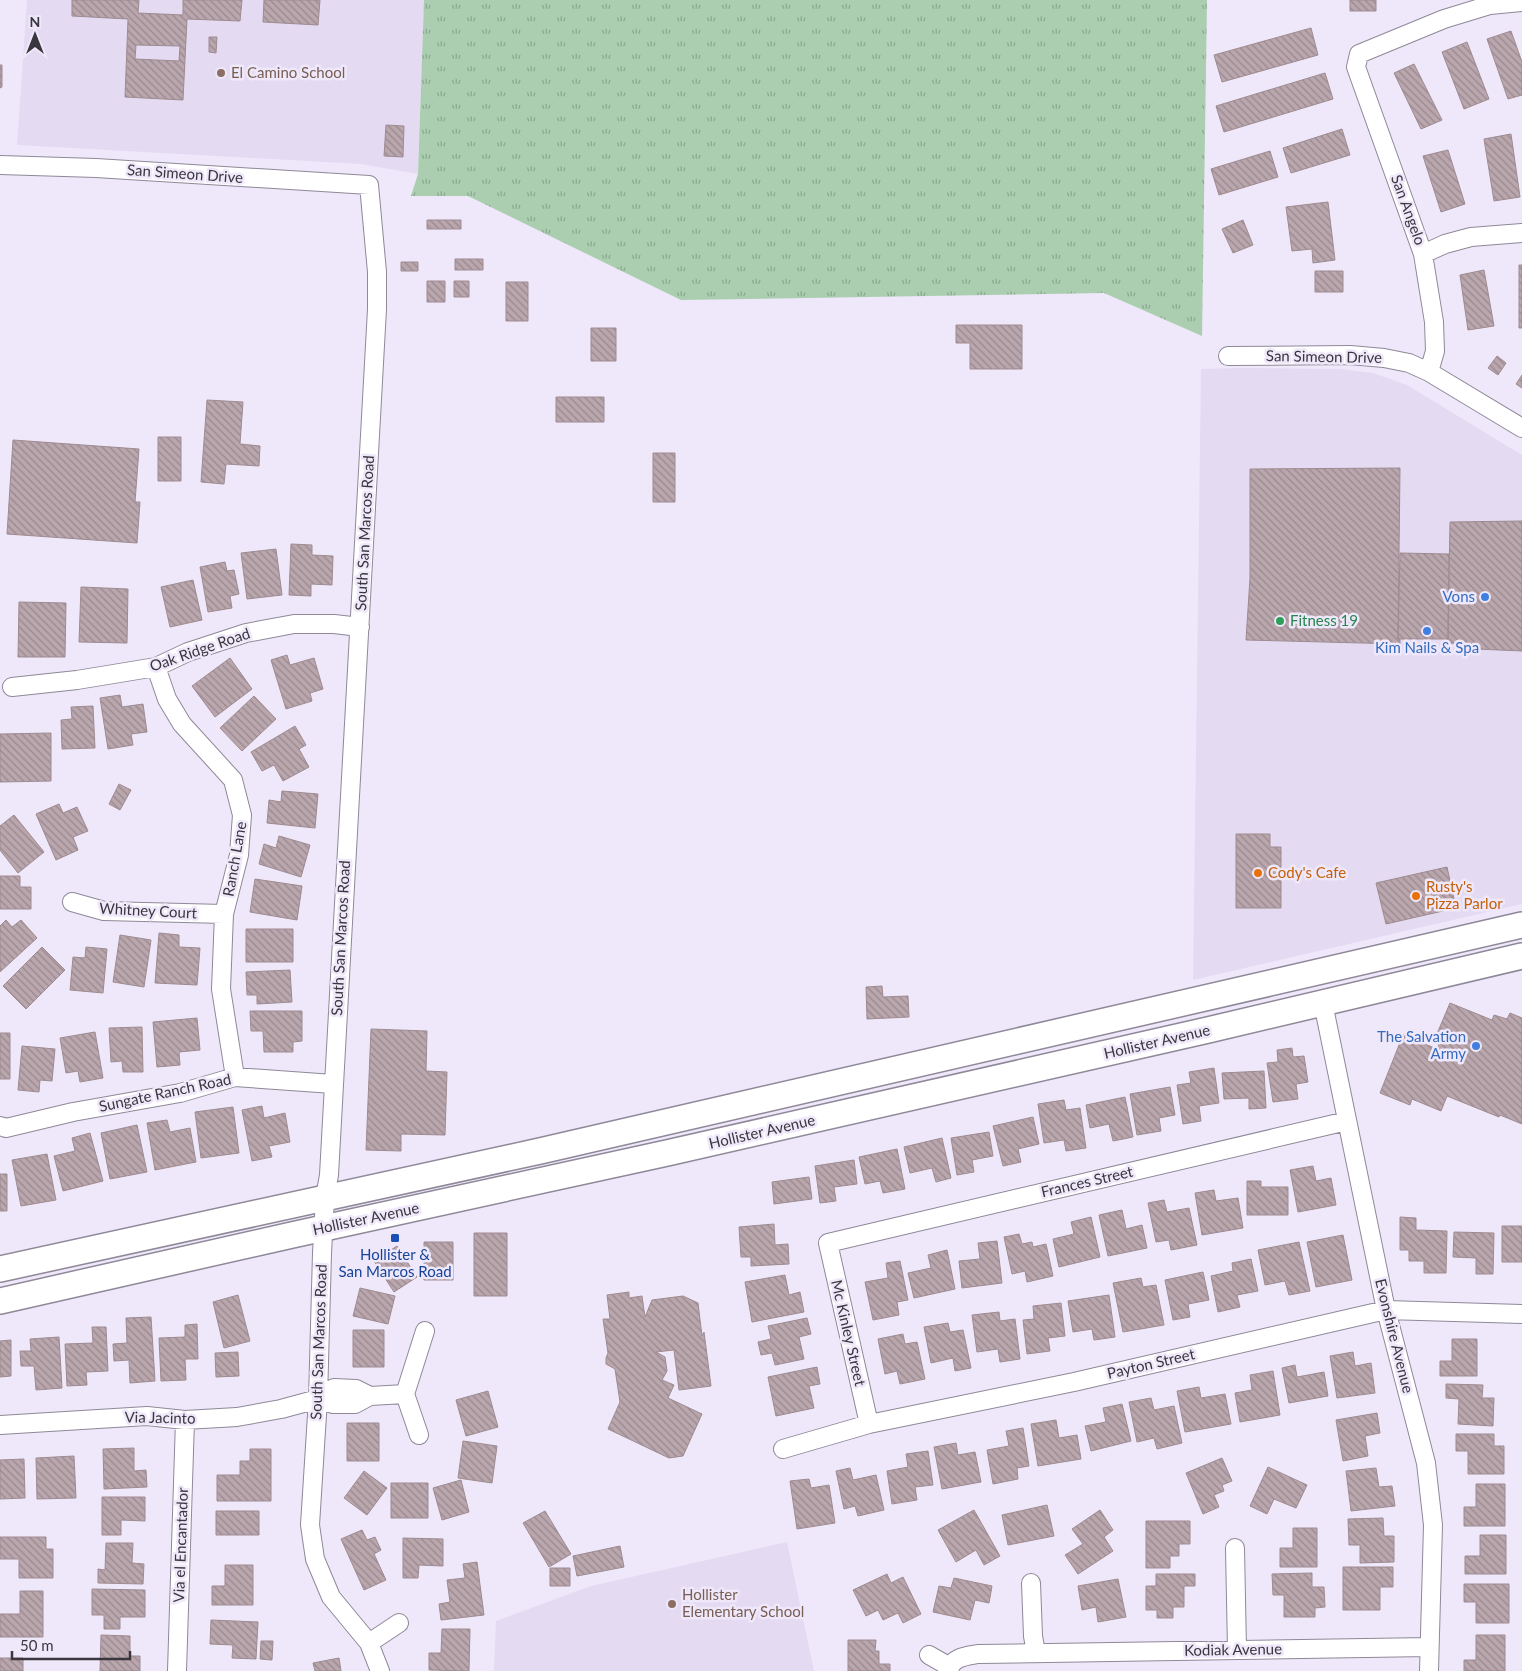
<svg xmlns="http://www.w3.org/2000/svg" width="1522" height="1671" font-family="Lato,sans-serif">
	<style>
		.built { fill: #e4dbf3 }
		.grass { fill: url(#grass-tufts) }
		.building { fill: url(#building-back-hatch); stroke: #9e8b91; fill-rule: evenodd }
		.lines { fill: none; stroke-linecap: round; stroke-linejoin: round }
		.street-casing { stroke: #8e8898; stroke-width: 20 }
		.secondary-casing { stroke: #8e8898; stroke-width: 28 }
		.street { stroke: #fff; stroke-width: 18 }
		.secondary { stroke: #fff; stroke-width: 25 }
		.education-dot { fill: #8d6e63; stroke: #efe8fa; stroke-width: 2 }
		.shop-dot { fill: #3f7fe0; stroke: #efe8fa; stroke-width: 2 }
		.leisure-dot { fill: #2e9e5b; stroke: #efe8fa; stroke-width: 2 }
		.food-dot { fill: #e8710a; stroke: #efe8fa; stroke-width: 2 }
		.transit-dot { fill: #1a4fb4; stroke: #efe8fa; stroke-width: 2 }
		.labels { text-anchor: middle; stroke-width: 5; stroke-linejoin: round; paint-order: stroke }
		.education-label { font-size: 15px; fill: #785e54; stroke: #efe8fa; text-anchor: start }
		.street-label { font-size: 15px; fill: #39363d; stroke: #efe8fa }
		.shop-label { font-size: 15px; fill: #366cbe; stroke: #efe8fa; text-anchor: end }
		.leisure-label { font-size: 15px; fill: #27864d; stroke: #efe8fa; text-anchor: start }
		.food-label { font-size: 15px; fill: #c56008; stroke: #efe8fa; text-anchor: start }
		.transit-label { font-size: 15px; fill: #164399; stroke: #efe8fa }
	</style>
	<defs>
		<pattern id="grass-tufts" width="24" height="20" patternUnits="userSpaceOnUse" patternTransform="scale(1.25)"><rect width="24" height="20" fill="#abceb0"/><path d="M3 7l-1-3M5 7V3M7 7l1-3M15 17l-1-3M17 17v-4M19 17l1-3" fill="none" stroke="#8ca890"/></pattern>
		<pattern id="building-back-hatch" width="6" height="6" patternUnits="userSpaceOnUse" patternTransform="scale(1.25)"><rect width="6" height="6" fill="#baa6ad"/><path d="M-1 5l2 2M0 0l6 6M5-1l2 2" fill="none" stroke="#98888e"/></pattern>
	</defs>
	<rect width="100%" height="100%" fill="#efe8fa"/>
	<path class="built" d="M27 0H424L418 174 361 164 17 145Z
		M1241 368 1341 369 1373 373 1407 385 1522 455V904L1193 980 1201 369Z
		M787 1542 814 1671H494L496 1621 591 1586Z"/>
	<path class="grass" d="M424 0H1207L1202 336 1104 293 681 300 468 196H411L418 174Z"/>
	<path class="building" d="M72 0H139L138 13 183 15V0H242L240 21 187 19 183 100 125 97 128 19 72 16ZM136 45 180 46 179 61 135 59Z
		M264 0H320L318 25 263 22Z
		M1350 0H1376V11H1350Z
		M1311 28 1318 55 1222 82 1214 55Z
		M1511 31 1522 62V95L1508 99 1487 39Z
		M209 37H217L216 53 209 52Z
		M1467 42 1489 99 1464 109 1442 52Z
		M1414 64 1442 120 1421 129 1394 73Z
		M0 65H2V87L0 88Z
		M1325 73 1333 99 1224 132 1216 106Z
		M386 125 404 126 403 157 384 156Z
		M1342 129 1350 155 1291 173 1283 148Z
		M1511 134 1520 197 1494 201 1484 139Z
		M1448 150 1465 204 1441 212 1423 156Z
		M1270 151 1278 177 1219 195 1211 169Z
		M1328 202 1335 260 1313 263 1312 249 1292 251 1286 207Z
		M427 220H461V229H427Z
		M1243 220 1253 245 1233 253 1222 229Z
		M455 259H483V270H455Z
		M401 262H418V271H401Z
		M1519 265H1522V328H1519Z
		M1484 270 1494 326 1468 330 1460 275Z
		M1315 271H1343V292H1315Z
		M427 281H445V302H427Z
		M454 281H469V297H454Z
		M506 282H528V321H506Z
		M956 325H1022V369H970V343H956Z
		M591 328H616V361H591Z
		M1497 356 1506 363 1498 375 1488 368Z
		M1522 375V388L1516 384Z
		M556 397H604V422H556Z
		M207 400 243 402 240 444 260 446 259 466 226 464 224 484 201 482Z
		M158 437H181V481H158Z
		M13 440 139 449 135 502H140L137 543 7 534Z
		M653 453H675V502H653Z
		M1400 468 1398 639H1400V644L1246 640 1250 578V469Z
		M1522 521V651L1476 649V644L1446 643V639H1448L1450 522Z
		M291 544 312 545V555L333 556 332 585 311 584V596L289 595Z
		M276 549 282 595 247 599 241 553Z
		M1400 553 1449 554 1448 639H1398Z
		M225 562 227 571 234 570 239 594 230 596 232 608 208 612 200 567Z
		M193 580 202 620 170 627 161 587Z
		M81 587 128 589 127 643 79 642Z
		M19 602 66 603 65 657H18Z
		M287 655 290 665 314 658 323 689 310 693 312 701 286 709 271 660Z
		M230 658 252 689 215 717 192 686Z
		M120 695 122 707 143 704 147 732 131 734 133 745 108 749 100 698Z
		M254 696 276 719 242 751 220 728Z
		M93 706 95 748 62 749 61 720 72 719 71 707Z
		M295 726 306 745 299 749 309 767 283 781 274 765 262 771 251 752Z
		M51 733V781L0 782V734Z
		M119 784 131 790 120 810 109 804Z
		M282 791 318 794 315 828 267 823 269 800 281 802Z
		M59 804 63 813 77 807 88 831 73 837 78 850 56 860 36 814Z
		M14 815 44 852 18 873 0 850V826Z
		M1236 834H1270V847H1281V908H1236Z
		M279 836 310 845 301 877 259 864 264 844 276 848Z
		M1447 867 1456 908 1386 924 1376 883Z
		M0 876H20V887H31V909H0Z
		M255 879 302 886 297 920 250 912Z
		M6 920 12 927 21 920 37 938 0 972V926Z
		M246 929H293V962H246Z
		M159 933 179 935V947L200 948 197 985 155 983Z
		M120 935 151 940 144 987 113 982Z
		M42 947 65 970 26 1009 3 986Z
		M86 947 107 949 103 993 70 990 73 957 85 958Z
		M290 970 292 1002 257 1004V995H247L246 972Z
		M882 986 883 997 908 996 909 1017 867 1019 866 987Z
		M1450 1003 1492 1020 1494 1015 1507 1019 1510 1013 1522 1018V1124L1500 1115 1499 1117 1447 1096 1441 1111 1412 1099 1410 1105 1380 1093 1403 1035 1437 1049 1441 1038 1436 1036Z
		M250 1011H302V1041L293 1042V1052H264L263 1031H251Z
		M197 1018 200 1050 179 1052 180 1065 157 1067 153 1022Z
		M142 1027 143 1072H123L122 1061 111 1062 109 1028Z
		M371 1029 427 1031 426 1071 447 1072 445 1135 401 1134V1151L366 1150Z
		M95 1032 103 1078 80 1082 78 1071 66 1073 60 1038Z
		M0 1033H10V1079H0Z
		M22 1046 55 1049 52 1081 40 1080 39 1092 18 1090Z
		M1292 1048 1293 1057 1304 1056 1308 1082 1296 1084 1298 1099 1273 1102 1267 1063 1278 1062 1277 1050Z
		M1214 1068 1219 1103 1199 1106 1201 1121 1183 1124 1177 1085 1191 1083 1189 1072Z
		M1264 1071 1266 1108 1249 1109V1098L1224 1099 1222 1073Z
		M1170 1087 1175 1115 1159 1118 1161 1131 1137 1135 1130 1094Z
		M1125 1097 1133 1137 1113 1141 1109 1124 1090 1128 1086 1105Z
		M1064 1100 1066 1110 1080 1108 1086 1148 1066 1151 1064 1140 1044 1143 1038 1104Z
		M262 1106 264 1118 285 1113 290 1142 269 1146 272 1157 252 1161 242 1110Z
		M233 1107 239 1153 201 1158 195 1112Z
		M1033 1117 1039 1144 1018 1149 1021 1162 1003 1166 993 1126Z
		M167 1120 170 1132 190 1128 196 1162 155 1170 147 1123Z
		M137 1125 147 1172 110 1179 101 1133Z
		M989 1132 993 1156 972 1160 974 1172 957 1175 951 1138Z
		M90 1133 103 1181 63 1191 54 1156 75 1151 72 1138Z
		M942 1138 951 1178 936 1182 932 1168 910 1173 904 1147Z
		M897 1149 905 1189 883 1193 880 1181 865 1184 859 1157Z
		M47 1154 56 1200 21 1206 12 1160Z
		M854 1160 857 1184 834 1187 836 1201 820 1203 815 1166Z
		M1313 1166 1316 1181 1331 1178 1336 1205 1298 1212 1290 1170Z
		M0 1174H7V1211H0Z
		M809 1177 812 1199 774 1204 772 1182Z
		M1247 1181H1261V1187H1288V1215H1247Z
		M1214 1190 1216 1201 1238 1198 1243 1228 1202 1235 1195 1193Z
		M1164 1200 1167 1212 1189 1208 1197 1245 1171 1250 1169 1240 1156 1242 1148 1203Z
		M1122 1210 1126 1229 1142 1225 1147 1248 1108 1256 1099 1215Z
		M1091 1217 1100 1257 1059 1267 1053 1239 1074 1234 1071 1222Z
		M1400 1217 1416 1218V1230L1447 1231 1446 1273H1424V1261H1409V1250H1400Z
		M774 1224 775 1245 788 1244 789 1264 751 1266V1257H741L739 1227Z
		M1502 1226H1522V1262H1502Z
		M1454 1232 1494 1233 1493 1274H1476V1258L1453 1257Z
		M474 1233H507V1296H474Z
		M1019 1234 1022 1244 1032 1242 1033 1247 1046 1244 1053 1276 1027 1282 1025 1271 1012 1274 1004 1237Z
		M1343 1235 1352 1280 1316 1287 1307 1242Z
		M997 1241 1002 1283 962 1288 959 1261 980 1259 978 1243Z
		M424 1242H453V1280H424Z
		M1299 1242 1310 1291 1289 1295 1285 1281 1265 1285 1258 1250Z
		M397 1246 417 1277 394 1292 374 1261Z
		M947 1250 955 1289 914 1298 908 1273 931 1268 928 1255Z
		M1251 1259 1258 1291 1237 1295 1240 1307 1218 1312 1211 1276 1233 1271 1232 1263Z
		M900 1261 908 1300 897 1302 899 1315 873 1320 865 1282 888 1278 886 1263Z
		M1203 1272 1209 1300 1188 1304 1190 1317 1173 1320 1165 1280Z
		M785 1275 789 1295 800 1292 804 1312 752 1322 745 1282Z
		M1141 1278 1143 1287 1156 1285 1164 1325 1123 1332 1113 1283Z
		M360 1288 395 1296 388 1324 353 1316Z
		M629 1292V1298L642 1296 645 1317 652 1300 683 1296 698 1303 702 1336 704 1332 711 1386 679 1390 674 1350 656 1352 665 1357 667 1371 662 1380 674 1385 668 1398 702 1414 683 1456 669 1458 608 1429 620 1402 615 1369 606 1364V1358L608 1353 603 1319H610L607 1295Z
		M238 1295 250 1341 224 1348 213 1302Z
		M1109 1295 1115 1337 1094 1340 1092 1329 1073 1332 1068 1301Z
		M1061 1303 1065 1336 1048 1338 1050 1351 1027 1354 1023 1320 1034 1319 1033 1306Z
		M999 1312 1000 1321 1015 1319 1020 1359 1000 1362 998 1349 977 1352 972 1315Z
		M151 1317 155 1381 130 1383 129 1360 114 1361 113 1344 127 1343 126 1318Z
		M807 1318 811 1334 799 1337 804 1359 775 1365 772 1353 761 1355 758 1342 771 1339 768 1326Z
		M948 1323 950 1332 963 1330 971 1368 955 1371 953 1358 931 1363 924 1327Z
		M197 1324 198 1359H185L186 1380 161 1381 159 1338 185 1337V1325Z
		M92 1327H106L108 1371 86 1372 87 1385 67 1386 65 1344 93 1343Z
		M353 1330H384V1367H353Z
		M903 1334 905 1344 917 1342 925 1379 900 1384 897 1371 885 1374 878 1339Z
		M59 1337 62 1388 36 1390 34 1366H21L20 1351H31L30 1339Z
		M1452 1339H1477V1376H1440V1361H1452Z
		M11 1340V1376L0 1377V1341Z
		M238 1352 239 1376 216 1377 215 1353Z
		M1353 1352 1355 1366 1371 1363 1375 1393 1337 1398 1330 1356Z
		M1295 1365 1297 1377 1324 1372 1328 1396 1289 1403 1282 1368Z
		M817 1367 820 1384 809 1386 814 1408 776 1416 768 1377Z
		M1273 1371 1280 1415 1240 1422 1235 1393 1252 1390 1250 1375Z
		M1446 1384 1483 1385 1482 1398H1494L1493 1426 1458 1424 1459 1399 1446 1398Z
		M1199 1387 1201 1398 1225 1394 1231 1424 1185 1432 1177 1391Z
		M488 1391 498 1427 466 1436 456 1400Z
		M1151 1398 1154 1410 1174 1406 1182 1443 1157 1449 1154 1438 1137 1442 1129 1402Z
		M1122 1404 1131 1441 1091 1451 1085 1426 1106 1422 1103 1408Z
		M1377 1413 1380 1433 1365 1436 1368 1456 1343 1461 1336 1420Z
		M1056 1420 1059 1438 1077 1435 1081 1459 1038 1466 1031 1424Z
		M347 1423H379V1461H347Z
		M1023 1428 1029 1466 1017 1468 1018 1479 993 1484 987 1450 1009 1446 1006 1431Z
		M1456 1434H1494V1446H1504V1474H1468V1451H1456Z
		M463 1441 497 1446 492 1483 458 1478Z
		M956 1443 958 1455 975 1452 981 1482 942 1489 934 1447Z
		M134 1448V1471L146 1470 147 1487 104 1489 103 1449Z
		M250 1449H271V1501H217V1475H240V1461H250Z
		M928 1451 933 1485 915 1487 917 1500 892 1504 887 1471 908 1467 906 1454Z
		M74 1456 76 1498 37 1499 36 1458Z
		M1222 1458 1232 1481 1222 1485 1224 1491 1214 1495 1219 1507 1203 1514 1186 1473Z
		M24 1459 25 1498 0 1499V1460Z
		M1268 1467 1307 1485 1296 1508 1274 1499 1267 1514 1250 1506Z
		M850 1468 853 1480 876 1475 884 1510 858 1516 855 1506 844 1509 836 1471Z
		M1376 1468 1379 1487 1392 1486 1395 1506 1351 1511 1346 1471Z
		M364 1471 387 1488 367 1515 344 1498Z
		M809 1479 811 1488 829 1485 835 1523 797 1529 790 1481Z
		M461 1480 469 1512 442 1520 433 1488Z
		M391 1483H428V1518H391Z
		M1476 1484H1505V1526H1464V1507H1476Z
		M102 1497H145V1521L121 1520V1535H102Z
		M1047 1505 1054 1536 1008 1545 1002 1515Z
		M974 1510 1000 1556 984 1565 976 1550 956 1562 938 1530Z
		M1100 1510 1113 1530 1104 1537 1113 1551 1078 1574 1065 1555 1083 1544 1072 1529Z
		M216 1511H259V1535H216Z
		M545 1511 571 1554 549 1567 523 1523Z
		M1383 1518 1384 1536H1394V1562L1360 1563V1545H1349L1348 1519Z
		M1146 1521H1190V1544H1179V1556H1170V1568H1146Z
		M1293 1528H1317V1567H1280V1548H1293Z
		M362 1530 367 1540 375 1537 381 1550 374 1554 386 1580 364 1590 341 1539Z
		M1480 1535H1506V1574H1465V1556H1480Z
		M0 1537H46V1549H53V1578H19V1559H0Z
		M403 1538 443 1539V1566L419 1565 418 1578H403Z
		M106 1543H133L132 1563 144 1564 143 1584 98 1583V1569L105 1570Z
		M620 1546 624 1567 577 1576 573 1556Z
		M477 1562 484 1615 441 1620 439 1604 450 1602 447 1580 465 1578 463 1564Z
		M225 1565H253V1605H212V1586H225Z
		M1343 1567H1393V1587H1380V1610H1343Z
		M550 1568H570V1586H550Z
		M1312 1573V1587H1324L1325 1607 1315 1608V1617H1284V1595H1273L1272 1574Z
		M887 1574 891 1583 903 1577 921 1614 903 1623 898 1613 883 1620 878 1610 866 1616 853 1590Z
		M1156 1574H1195V1586H1184V1607H1173V1618H1157V1610H1146V1586H1156Z
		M954 1578 992 1586 989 1603 975 1600 970 1620 933 1612 939 1586 951 1588Z
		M1118 1579 1126 1617 1098 1622 1096 1607 1082 1610 1078 1586Z
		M1464 1584H1509V1623H1476V1602H1464Z
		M92 1589 145 1590V1617H120V1629H104V1615H92Z
		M20 1591H43V1637H0V1614H20Z
		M211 1620 258 1622 256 1659 232 1658 233 1645 210 1644Z
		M442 1629H470L469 1671 429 1670V1653H441Z
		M101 1635 130 1636V1656H140V1671H100Z
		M1476 1635H1505V1671H1464V1660H1476Z
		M848 1640H876L875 1651H879V1664H890V1671H848Z
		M261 1641H273L272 1660 260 1659Z
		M0 1658H23V1671H0Z
		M339 1658 341 1671H315L313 1663Z"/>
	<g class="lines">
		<defs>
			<path id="street" d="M0 165 96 168 369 185 377 272V309L329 1175 325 1198 322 1253 318 1399 310 1525 315 1559 331 1597 369 1643 380 1671
				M1423 254 1445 244 1471 237 1522 233
				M1228 356 1350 355 1384 358 1409 363 1429 372 1522 428
				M1429 372 1435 351 1434 322 1423 254 1356 67 1359 54 1444 19 1490 5 1522 2
				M156 667 167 699 182 724 233 780 242 815 239 855 224 914 221 989 235 1077
				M12 687 77 680 156 667 188 652 246 633 294 624H334L360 627
				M72 902 104 911 224 914
				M1323 1003 1386 1310 1426 1463 1433 1525 1429 1671
				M0 1126 6 1128 73 1112 180 1093 235 1077 333 1084
				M405 1394 425 1331
				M370 1396 405 1394 419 1435
				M869 1424 828 1243 1347 1121
				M0 1425 147 1416 185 1420 237 1417 281 1409 318 1399 334 1388 356 1389 370 1396 355 1404H333L318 1399
				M783 1449 869 1424 1074 1382 1386 1310 1522 1314
				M1235 1548 1237 1650
				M1031 1583 1033 1636 1036 1653
				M369 1643 399 1623
				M929 1655 950 1667
				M177 1671 185 1420
				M949 1671C951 1657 967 1656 978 1654L1429 1647"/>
			<path id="secondary" d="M0 1269 540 1151 1522 925
				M0 1301 292 1235 667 1153 1208 1030 1522 956"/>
		</defs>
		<use href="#street" class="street-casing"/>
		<use href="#secondary" class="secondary-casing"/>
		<use href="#street" class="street"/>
		<use href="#secondary" class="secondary"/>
	</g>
	<g class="education-dot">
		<circle cx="221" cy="73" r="5"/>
		<circle cx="672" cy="1604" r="5"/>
	</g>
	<g class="shop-dot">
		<circle cx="1485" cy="597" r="5"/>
		<circle cx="1427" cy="631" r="5"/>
		<circle cx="1476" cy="1046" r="5"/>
	</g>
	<circle class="leisure-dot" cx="1280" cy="621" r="5"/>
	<g class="food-dot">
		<circle cx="1258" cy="873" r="5"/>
		<circle cx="1416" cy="896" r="5"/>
	</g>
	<rect class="transit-dot" x="390" y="1233" width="10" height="10" rx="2.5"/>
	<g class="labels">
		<g class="education-label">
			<text x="231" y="78">El Camino School</text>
			<text x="682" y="1600">Hollister<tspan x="682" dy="17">Elementary School</tspan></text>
		</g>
		<g class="street-label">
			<text transform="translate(185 174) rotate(4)" y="5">San Simeon Drive</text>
			<text transform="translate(1408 210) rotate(70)" y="5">San Angelo</text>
			<text transform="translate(1324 357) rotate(1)" y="5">San Simeon Drive</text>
			<text transform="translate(365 533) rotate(-87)" y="5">South San Marcos Road</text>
			<text transform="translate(200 650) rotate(-19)" y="5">Oak Ridge Road</text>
			<text transform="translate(235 859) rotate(-80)" y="5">Ranch Lane</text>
			<text transform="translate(148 911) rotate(3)" y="5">Whitney Court</text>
			<text transform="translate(341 938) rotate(-87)" y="5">South San Marcos Road</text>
			<text transform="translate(1157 1042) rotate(-13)" y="5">Hollister Avenue</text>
			<text transform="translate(165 1093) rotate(-12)" y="5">Sungate Ranch Road</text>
			<text transform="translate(762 1132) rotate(-13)" y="5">Hollister Avenue</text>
			<text transform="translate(1087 1182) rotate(-13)" y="5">Frances Street</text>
			<text transform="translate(366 1219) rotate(-12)" y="5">Hollister Avenue</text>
			<text transform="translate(848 1333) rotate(77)" y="5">Mc Kinley Street</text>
			<text transform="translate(1394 1336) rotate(76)" y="5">Evonshire Avenue</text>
			<text transform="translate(319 1342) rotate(-88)" y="5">South San Marcos Road</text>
			<text transform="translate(1151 1364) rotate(-13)" y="5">Payton Street</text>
			<text transform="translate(160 1418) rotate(1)" y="5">Via Jacinto</text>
			<text transform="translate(181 1545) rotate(-88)" y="5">Via el Encantador</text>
			<text transform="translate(1233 1650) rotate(-1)" y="5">Kodiak Avenue</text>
		</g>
		<g class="shop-label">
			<text x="1475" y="602">Vons</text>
			<text x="1427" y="653" text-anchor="middle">Kim Nails &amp; Spa</text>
			<text x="1466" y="1042">The Salvation<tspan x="1466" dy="17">Army</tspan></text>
		</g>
		<g class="leisure-label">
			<text x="1290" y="626">Fitness 19</text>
		</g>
		<g class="food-label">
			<text x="1268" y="878">Cody's Cafe</text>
			<text x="1426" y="892">Rusty's<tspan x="1426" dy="17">Pizza Parlor</tspan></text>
		</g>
		<g class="transit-label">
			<text x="395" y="1260">Hollister &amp;<tspan x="395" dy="17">San Marcos Road</tspan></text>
		</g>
	</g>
	<g transform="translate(35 35)" stroke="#efe8fa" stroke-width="4" paint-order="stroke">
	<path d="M0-4L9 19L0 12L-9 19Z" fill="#39363d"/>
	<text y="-8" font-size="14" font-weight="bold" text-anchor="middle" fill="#39363d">N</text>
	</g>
	<path d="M12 1651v8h118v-8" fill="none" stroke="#39363d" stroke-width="2.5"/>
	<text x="20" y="1651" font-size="15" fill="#39363d" stroke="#efe8fa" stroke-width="4" paint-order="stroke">50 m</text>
</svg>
